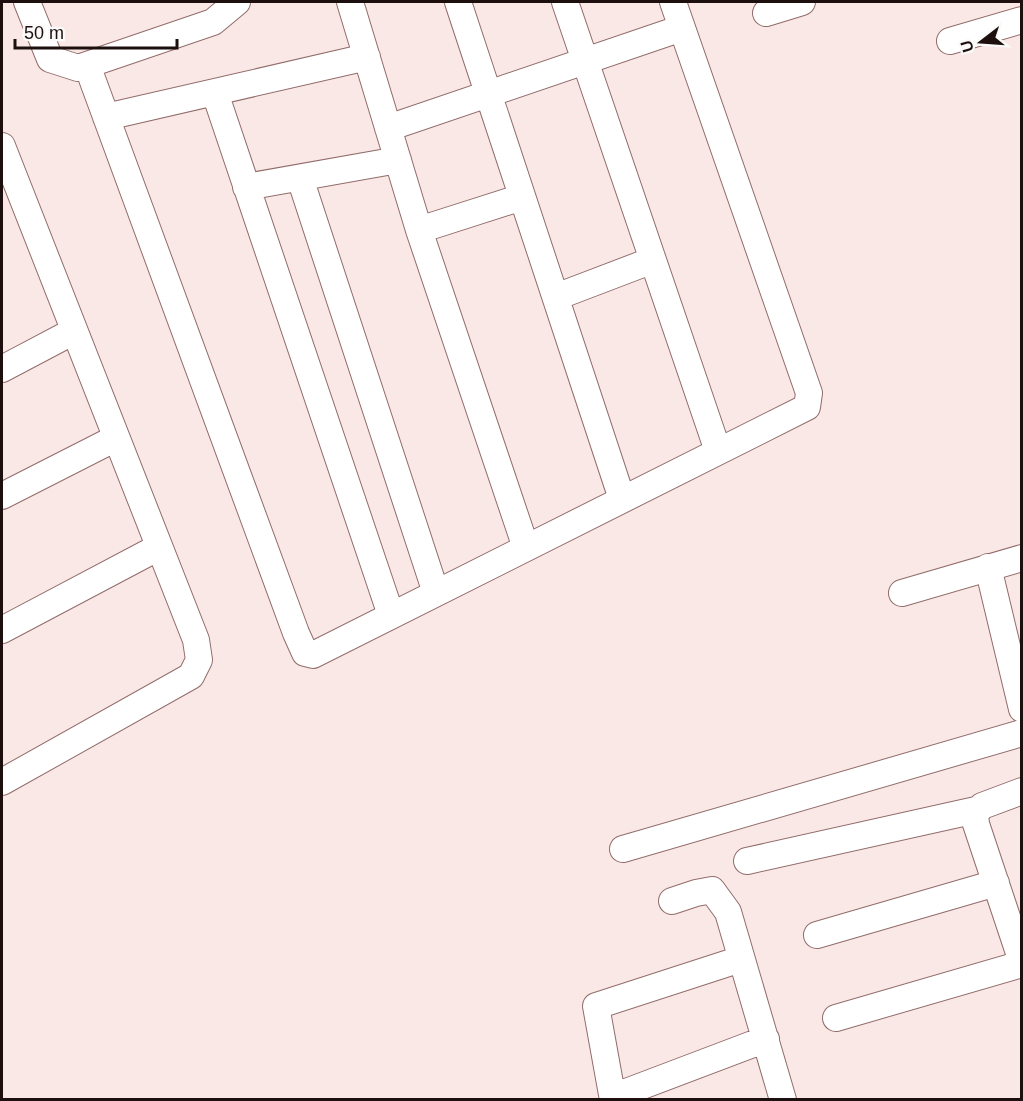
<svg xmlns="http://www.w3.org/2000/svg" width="1023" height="1101" font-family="Arial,sans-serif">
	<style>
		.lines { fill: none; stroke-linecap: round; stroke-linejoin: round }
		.street-casing { stroke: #916c6a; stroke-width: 28 }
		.street { stroke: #fff; stroke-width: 26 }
	</style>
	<rect width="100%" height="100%" fill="#fae8e7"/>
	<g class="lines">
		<defs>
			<path id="street" d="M27 2 50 59 78 68 213 22 237 2
				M350 2 419 230 526 548
				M458 2 622 499
				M565 2 718 451
				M766 13 802 2
				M950 41 1022 20
				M87 65 296 633 305 653 313 655 807 407 809 393 673 2
				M215 93 391 615
				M106 117 367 57
				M388 128 682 28
				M2 146 196 640 199 660 191 676 2 782
				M300 178 436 593
				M246 187 398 160
				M419 230 522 197
				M556 297 653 260
				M2 369 74 331
				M2 496 116 438
				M988 567 1022 709
				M902 593 1022 558
				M2 630 159 547
				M1022 791 982 806 975 814 976 824 1022 962
				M623 849 1022 733
				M747 861 976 810
				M672 901 696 893 712 890 728 912 783 1100
				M817 935 996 883
				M836 1018 1022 964
				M613 1097 766 1039
				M613 1100 596 1006 741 959"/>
		</defs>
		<use href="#street" class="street-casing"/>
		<use href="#street" class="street"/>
	</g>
	<rect width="1023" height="1101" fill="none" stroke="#1d0f0e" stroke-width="6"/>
	<g transform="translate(981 42) rotate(253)" stroke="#fafafa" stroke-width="4.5" paint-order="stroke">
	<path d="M0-4.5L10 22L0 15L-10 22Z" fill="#1d0f0e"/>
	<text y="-9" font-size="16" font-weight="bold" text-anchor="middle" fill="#1d0f0e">U</text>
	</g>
	<path d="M15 39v9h162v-9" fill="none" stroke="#1d0f0e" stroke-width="3"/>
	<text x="24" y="39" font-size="18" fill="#1d0f0e" stroke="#fafafa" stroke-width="4.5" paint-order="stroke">50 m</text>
</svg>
